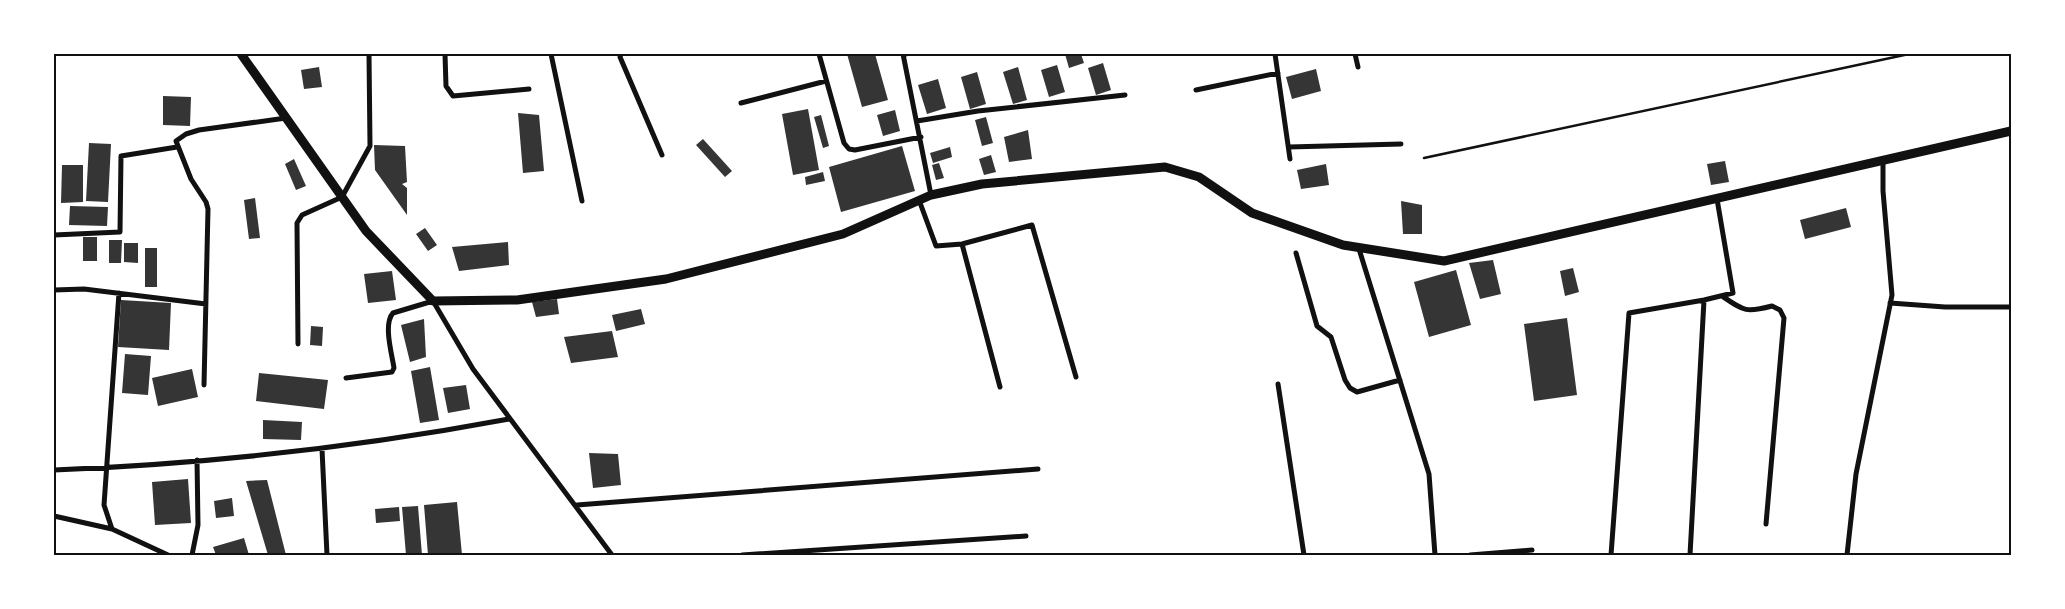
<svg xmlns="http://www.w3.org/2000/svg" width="2065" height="609" font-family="Signika,sans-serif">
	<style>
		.building { fill: #353535 }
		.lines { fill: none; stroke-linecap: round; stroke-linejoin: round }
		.path { stroke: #111; stroke-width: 2.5 }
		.minor { stroke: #111; stroke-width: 5 }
		.tertiary { stroke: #111; stroke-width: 9 }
		.neatline { fill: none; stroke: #111; stroke-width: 2 }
	</style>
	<rect width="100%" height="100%" fill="#fff"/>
	<path class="building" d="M847 54H875L888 100 862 107Z
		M1065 54H1081L1084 63 1069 68Z
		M1103 63 1111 90 1096 95 1088 68Z
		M1057 65 1065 92 1049 97 1041 70Z
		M319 67 322 87 304 89 301 70Z
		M1018 67 1027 100 1013 104 1003 72Z
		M1316 69 1321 91 1292 99 1286 77Z
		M977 72 986 104 970 109 961 77Z
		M938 79 946 108 927 114 918 85Z
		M163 96 191 97 190 126 163 125Z
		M808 109 819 170 793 175 782 114Z
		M895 110 900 131 883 136 877 115Z
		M518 113 539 115 544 171 523 173Z
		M821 115 829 146 823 148 814 117Z
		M986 117 993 143 982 146 975 120Z
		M1028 130 1032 159 1009 162 1004 137Z
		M703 139 732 171 725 177 696 145Z
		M89 143 111 144 108 202 86 201Z
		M374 145 405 146 407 182 402 184 407 188V215L375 170Z
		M902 146 915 191 841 212 829 167Z
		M950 147 952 157 933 163 930 153Z
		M991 155 996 172 984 175 979 159Z
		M294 159 306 186 296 190 285 164Z
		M1725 161 1729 182 1711 185 1707 164Z
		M939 163 944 178 936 180 932 165Z
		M1326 164 1329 185 1301 189 1297 170Z
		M62 165H83V202L61 203Z
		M823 172 825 181 806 185 805 177Z
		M255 198 260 238 249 239 244 200Z
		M1401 201 1422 205V234H1403Z
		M70 206 108 207 107 226 69 225Z
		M1846 208 1851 227 1805 239 1800 220Z
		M425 228 437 245 428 251 416 234Z
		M83 237H97V261H83Z
		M109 240H122L121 263H109Z
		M508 242 509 265 459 271 452 247Z
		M124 243H138V263L124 262Z
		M145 248H157V287H145Z
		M1493 260 1501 294 1480 299 1469 263Z
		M1573 268 1579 292 1565 296 1560 271Z
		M1456 270 1471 325 1429 337 1414 282Z
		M392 271 396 300 368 303 364 274Z
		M557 299 559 314 536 317 532 302Z
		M121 300 171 303 169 350 118 347Z
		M641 309 645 324 616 331 612 315Z
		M1567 318 1577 395 1534 401 1524 324Z
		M424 319 426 357 410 362 401 325Z
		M311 326 323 327 322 346 310 345Z
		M612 331 618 357 571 363 564 337Z
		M125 354 151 356 148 395 122 393Z
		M430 367 439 420 420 423 411 371Z
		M192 369 198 397 158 406 152 378Z
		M259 373 328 380 324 409 256 401Z
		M466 385 470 409 448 413 443 388Z
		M263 420 302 422 301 440 263 439Z
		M589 453 618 454 621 485 593 488Z
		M188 479 191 523 155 525 152 482Z
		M267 480 286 555H268L246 481Z
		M232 498 234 516 216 518 214 501Z
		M457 502 462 555H428L424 505Z
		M418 506 422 555H406L402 507Z
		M399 507 400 521 376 523 375 509Z
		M244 538 249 555H216L213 547Z"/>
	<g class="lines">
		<path class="path" d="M1424 158 1909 54"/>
		<path class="minor" d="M445 54 446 86 453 96 529 89
			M551 54 582 201
			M621 54 620 57 662 155
			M819 54 844 143 849 149 855 150 921 137
			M906 54H903L931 195
			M1275 54 1290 159
			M1355 54 1358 67
			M1196 90 1278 73
			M741 103 826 81
			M917 121 978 111 1125 95
			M1289 147 1401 144
			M919 200 936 246 962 244 1032 225 1076 377
			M54 235 120 232 121 156 177 147
			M962 244 1000 387
			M1359 249 1429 474 1435 555
			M1296 253 1317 326 1331 337 1345 380 1350 388 1357 392 1400 380
			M54 290 84 289 206 304
			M119 293 104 505 112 529 168 555
			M1722 296C1744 311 1746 313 1772 306L1780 310 1784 318 1766 524
			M1890 303 1945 307H2011
			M298 344 297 223 302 215 342 197 370 146 369 54
			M346 378 392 372 394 368C392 354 383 324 393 313L433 301 473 369 612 555
			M1278 384 1304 555
			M204 385 208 209 206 202 191 179 176 141 186 134 199 130 286 118
			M322 449 327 555
			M54 470C207 464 359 447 509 419
			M577 505 1038 469
			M54 516 112 529
			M192 555 198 525 197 460
			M742 555 1026 536
			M1470 555 1532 550
			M1611 555 1629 313 1704 300 1733 293 1717 199
			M1690 555 1704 300
			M1847 555 1856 474 1892 295 1883 191V161"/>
		<path class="tertiary" d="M241 54 366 231 433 301 517 300 666 279 843 234 931 195 982 184 1165 167 1199 177 1252 213 1343 245 1444 261 2011 131"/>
	</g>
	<rect width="2065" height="609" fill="none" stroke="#ffffff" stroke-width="110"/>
	<rect x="55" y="55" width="1955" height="499" class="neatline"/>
</svg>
